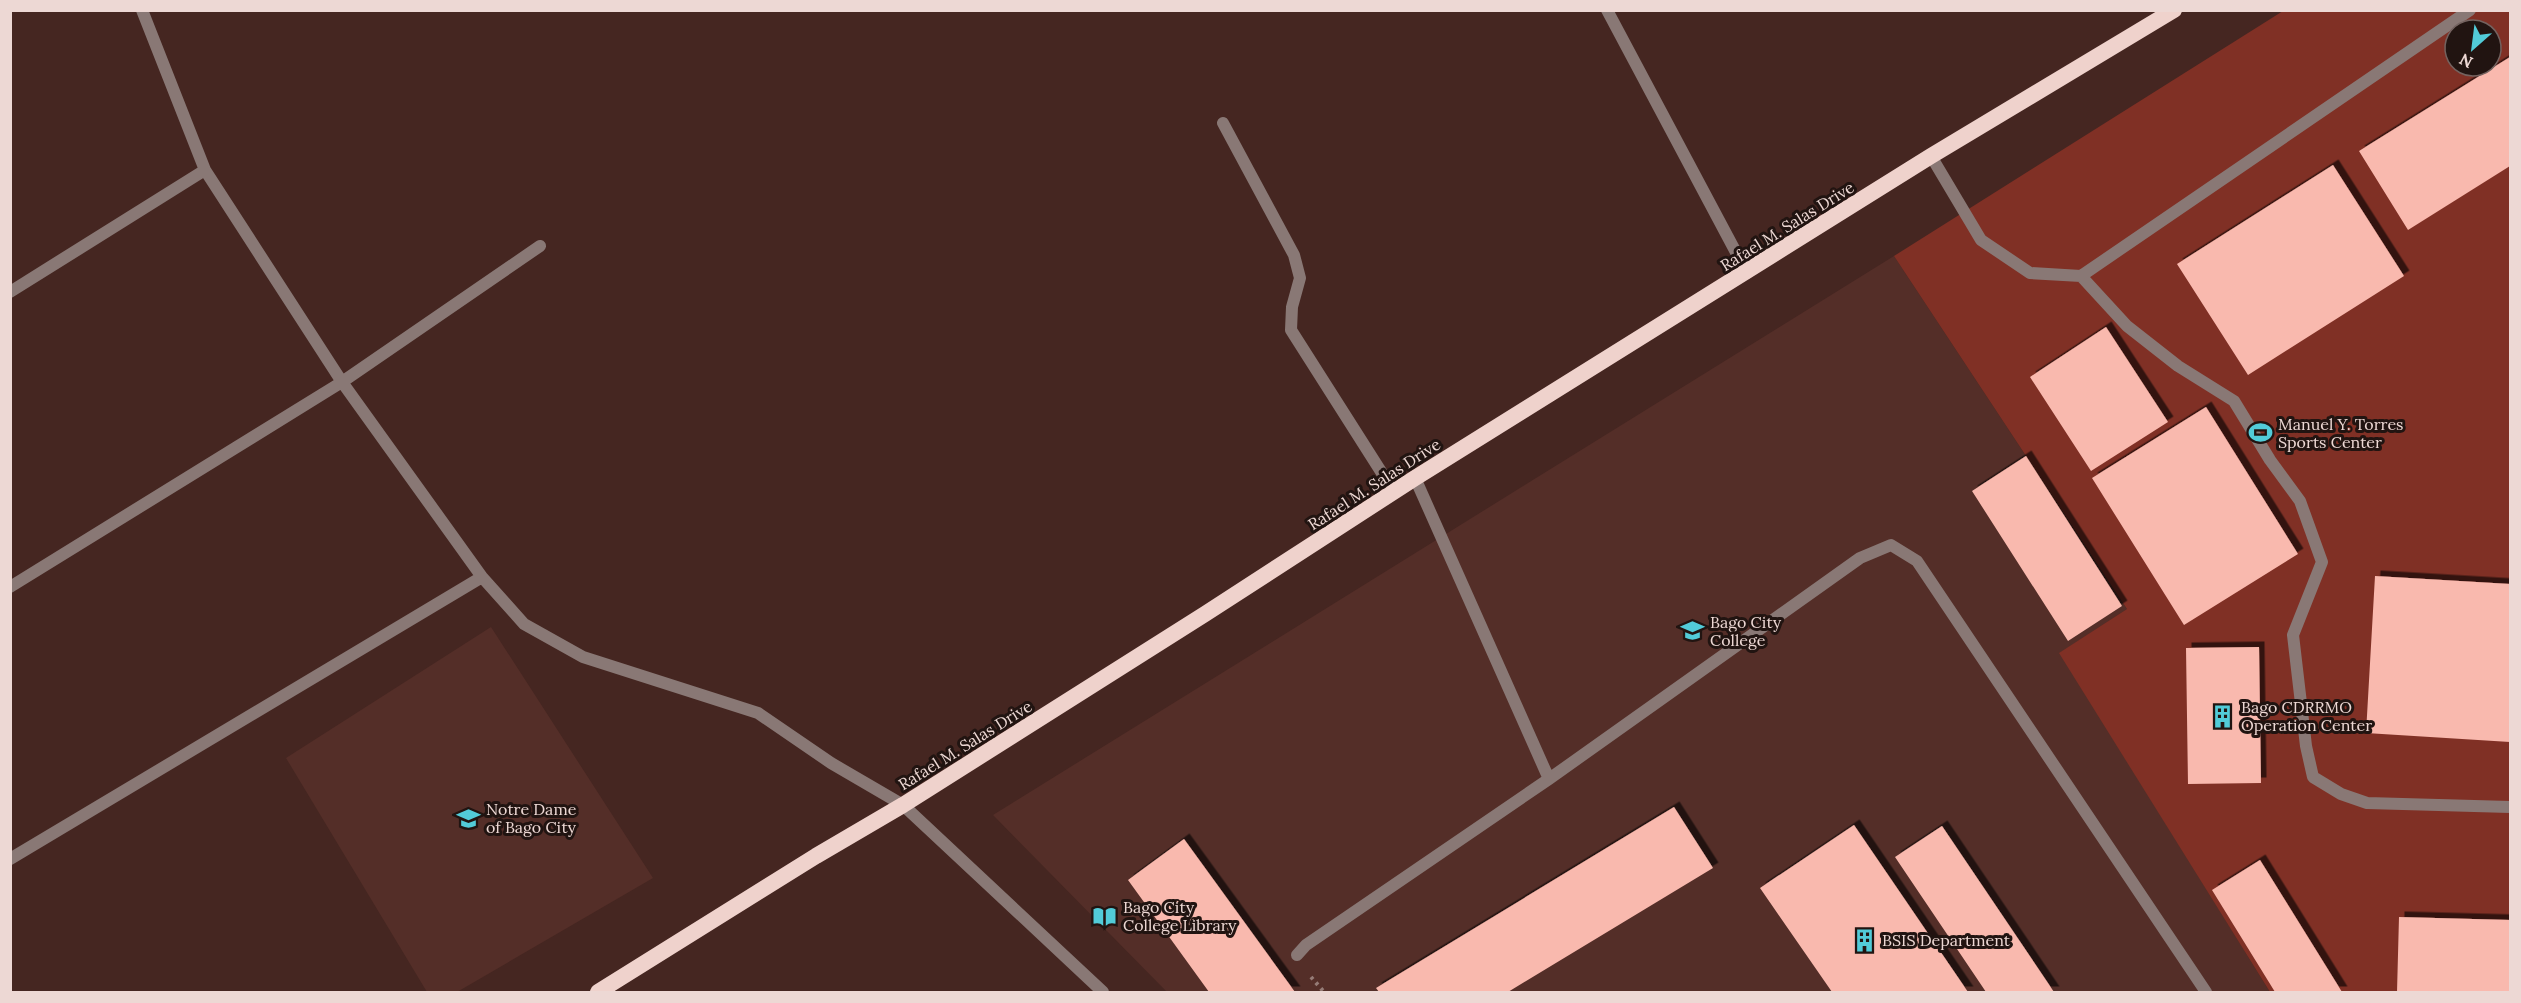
<svg xmlns="http://www.w3.org/2000/svg" width="2521" height="1003" font-family="Lora,serif">
	<style>
		.built { fill: #542e28 }
		.green { fill: #803025; fill-rule: evenodd }
		.building { fill: #f9b9ae; filter: url(#shadow) }
		.lines { fill: none; stroke-linecap: round; stroke-linejoin: round }
		.path { stroke: #957b76; stroke-width: 4; stroke-dasharray: 3 4.5; stroke-linecap: butt }
		.service { stroke: #897875; stroke-width: 12 }
		.minor { stroke: #897875; stroke-width: 12 }
		.tertiary { stroke: #897875; stroke-width: 12 }
		.trunk { stroke: #efd2cc; stroke-width: 16 }
		.labels { text-anchor: middle; stroke-width: 6; stroke-linejoin: round; paint-order: stroke }
		.street-label { font-size: 16px; fill: #edd8d4; stroke: #211411 }
		.poi-label { font-size: 16px; fill: #edd8d4; stroke: #211411; text-anchor: start }
	</style>
	<defs>
		<filter id="shadow"><feDropShadow dx="5.5" dy="-5.5" stdDeviation="0" flood-color="#0009"/></filter>
	</defs>
	<rect width="100%" height="100%" fill="#452621"/>
	<path class="built" d="M1894 256 2127 609 2060 653 2270 992H1167L993 815Z
		M491 627 653 878 457 992H427L286 758Z"/>
	<path class="green" d="M2283 11H2510V992H2270L2059 653 2127 609 1894 256ZM2455 30H2491V66H2455Z"/>
	<path class="building" d="M2510 57V166L2408 230 2359 151Z
		M2333 165 2404 276 2248 375 2177 264Z
		M2106 327 2168 422 2091 471 2030 377Z
		M2206 407 2298 554 2184 625 2092 478Z
		M2026 456 2122 606 2068 641 1972 491Z
		M2375 576 2510 584V742L2366 733Z
		M2259 647 2261 783 2188 784 2186 648Z
		M1674 807 1713 868 1508 992H1379L1376 988Z
		M1854 825 1968 992H1832L1760 888Z
		M1942 826 2054 992H1986L1895 857Z
		M1184 839 1295 992H1209L1128 880Z
		M2260 860 2342 992H2275L2212 890Z
		M2399 917 2510 920V992H2397Z"/>
	<g class="lines">
		<path class="path" d="M1311 977 1324 992"/>
		<path class="service" d="M1931 156 1981 240 2030 273 2081 276 2470 10
			M2081 276 2127 326 2178 366 2234 401 2270 460 2300 501 2322 562 2293 635 2306 746 2313 777 2341 794 2367 803 2510 807
			M1415 478 1549 779
			M1297 955 1306 945 1549 779 1860 558 1891 545 1917 561 2206 992"/>
		<path class="minor" d="M142 10 205 170 342 382 482 577 524 624 583 657 758 713 831 763 903 805
			M1607 10 1747 273
			M1223 123 1294 255 1300 278 1292 307 1291 330 1394 492
			M10 292 205 170
			M10 587 342 382 540 246
			M10 859 482 577"/>
		<path class="tertiary" d="M903 805 1103 992"/>
		<path class="trunk" d="M598 992 816 856 903 805 1205 614 1415 478 1931 156 2174 10"/>
	</g>
	<defs>
		<symbol id="stadium-bare" viewBox="-9 -9 18 18"><path d="M0-5a6.5 5 0 1 0 0 10a6.5 5 0 1 0 0-10ZM-3.5-1.8h7v3.6h-7Z" fill="#52cbd8" stroke="#211411" stroke-width="2.5" paint-order="stroke"/></symbol>
		<symbol id="university-bare" viewBox="-9 -9 18 18"><path d="M0-5L7-2L0 1L-7-2ZM-4 1L0 2.5L4 1V4Q0 6-4 4Z" fill="#52cbd8" stroke="#211411" stroke-width="2.5" paint-order="stroke"/></symbol>
		<symbol id="building-bare" viewBox="-9 -9 18 18"><path d="M-4-6H4V6H1V3H-1V6H-4ZM-2.5-4.3h1.7v1.8h-1.7ZM.8-4.3h1.7v1.8H.8ZM-2.5-1h1.7V.8h-1.7ZM.8-1h1.7V.8H.8Z" fill="#52cbd8" stroke="#211411" stroke-width="2.5" paint-order="stroke"/></symbol>
		<symbol id="school-bare" viewBox="-9 -9 18 18"><path d="M0-5L7-2L0 1L-7-2ZM-4 1L0 2.5L4 1V4Q0 6-4 4Z" fill="#52cbd8" stroke="#211411" stroke-width="2.5" paint-order="stroke"/></symbol>
		<symbol id="library-bare" viewBox="-9 -9 18 18"><path d="M-6-4Q-3-5.5-.7-3.5V5Q-3 3-6 4ZM6-4Q3-5.5 .7-3.5V5Q3 3 6 4Z" fill="#52cbd8" stroke="#211411" stroke-width="2.5" paint-order="stroke"/></symbol>
	</defs>
	<g fill-rule="evenodd">
		<use href="#stadium-bare" x="2244" y="416" width="33" height="33"/>
		<use href="#university-bare" x="1676" y="614" width="33" height="33"/>
		<use href="#building-bare" x="2206" y="700" width="33" height="33"/>
		<use href="#school-bare" x="452" y="802" width="33" height="33"/>
		<use href="#library-bare" x="1088" y="900" width="33" height="33"/>
		<use href="#building-bare" x="1848" y="924" width="33" height="33"/>
	</g>
	<g class="labels">
		<g class="street-label">
			<text transform="translate(1787 226) rotate(-32)" y="6">Rafael M. Salas Drive</text>
			<text transform="translate(1374 484) rotate(-33)" y="6">Rafael M. Salas Drive</text>
			<text transform="translate(965 745) rotate(-32)" y="6">Rafael M. Salas Drive</text>
		</g>
		<g class="poi-label">
			<text x="2278" y="430">Manuel Y. Torres<tspan x="2278" dy="18">Sports Center</tspan></text>
			<text x="1710" y="628">Bago City<tspan x="1710" dy="18">College</tspan></text>
			<text x="2241" y="713">Bago CDRRMO<tspan x="2241" dy="18">Operation Center</tspan></text>
			<text x="486" y="815">Notre Dame<tspan x="486" dy="18">of Bago City</tspan></text>
			<text x="1123" y="913">Bago City<tspan x="1123" dy="18">College Library</tspan></text>
			<text x="1882" y="946">BSIS Department</text>
		</g>
	</g>
	<rect width="2521" height="1003" fill="none" stroke="#edd8d4" stroke-width="24"/>
	<g transform="translate(2473 48) rotate(208)"><circle r="28" fill="#211411" stroke="#73625f" stroke-width="1.5"/>
	<path d="M0-4.5L10 22L0 15L-10 22Z" fill="#52cbd8"/>
	<text y="-9" font-size="16" font-weight="bold" text-anchor="middle" fill="#edd8d4">N</text>
	</g>
</svg>
